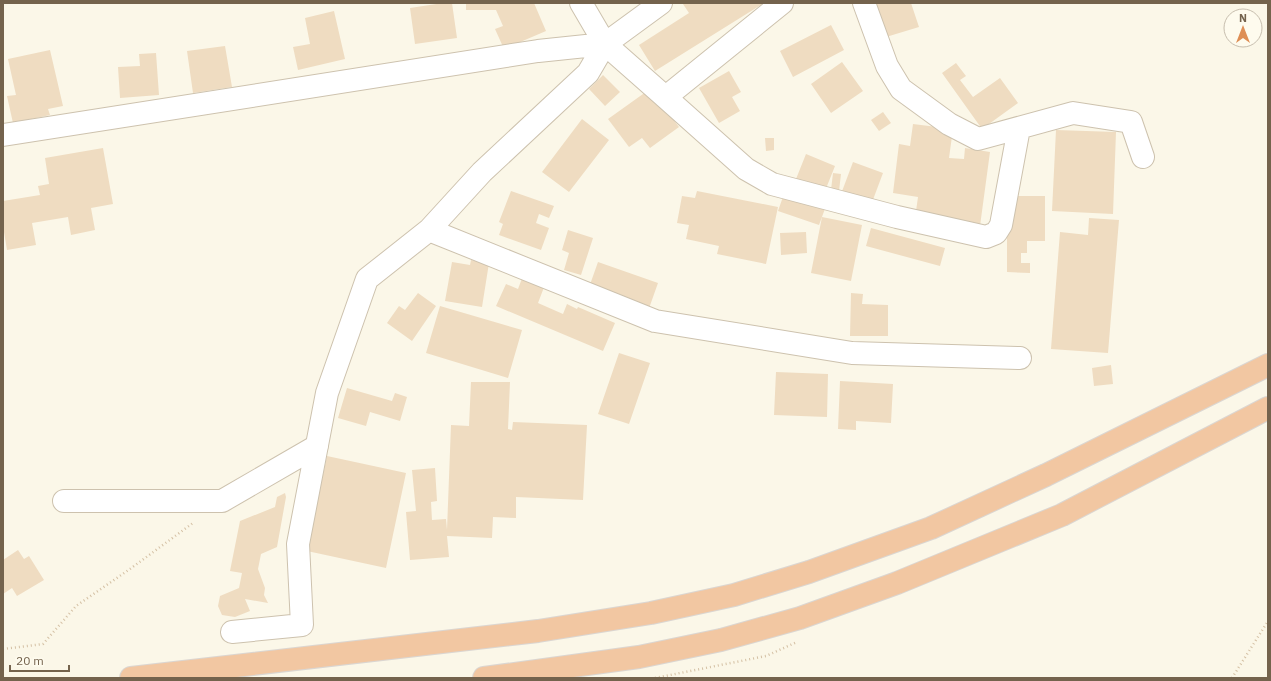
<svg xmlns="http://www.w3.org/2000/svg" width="1271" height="681" font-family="'IBM Plex Sans',sans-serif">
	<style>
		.building { fill: #efdcc1 }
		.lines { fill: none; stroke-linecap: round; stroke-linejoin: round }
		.street-casing { stroke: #cdc2ae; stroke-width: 24 }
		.highway-casing { stroke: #dbd6d1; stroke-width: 24 }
		.path { stroke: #d4c0a4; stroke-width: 2.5; stroke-dasharray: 1 3; stroke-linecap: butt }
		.street { stroke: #fff; stroke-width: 22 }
		.highway { stroke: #f2c7a2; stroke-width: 22 }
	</style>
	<rect width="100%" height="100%" fill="#fbf7e8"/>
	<path class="building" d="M443 3H452L457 38 415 44 410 8Z
		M466 3H510V4L513 3H534L546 31 504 49 495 29 503 26 496 10H466Z
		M684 3H764L655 71 639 45 689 13 683 4Z
		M875 3H911L919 27 886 37Z
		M334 11 345 59 298 70 293 47 310 44 305 18Z
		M831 25 844 50 793 77 780 51Z
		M225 46 232 87 193 93 187 51Z
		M50 50 63 106 48 109 50 115 13 123 7 96 16 95 8 59Z
		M156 53 159 95 120 98 118 67 140 66 139 54Z
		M842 62 863 91 831 113 811 84Z
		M956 63 966 76 960 80 973 97 1000 78 1018 103 982 129 942 73Z
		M729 71 741 92 732 97 740 111 719 123 699 88Z
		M603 75 620 92 605 106 589 89Z
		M650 89 679 127 650 148 642 138 629 147 608 119Z
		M883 112 891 123 879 131 871 120Z
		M582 119 609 140 569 192 542 172Z
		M913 124 953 129 949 158 964 159 965 148 990 152 980 226 915 218 918 197 893 193 899 144 910 146Z
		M1056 130 1116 132 1113 214 1052 211Z
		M765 138H774V150L766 151Z
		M103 148 113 204 91 208 95 230 71 235 68 217 32 223 36 245 7 250 4 232H3V201L40 195 38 186 49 184 45 158Z
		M806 154 835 166 825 191 796 179Z
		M853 162 883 173 871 205 841 194Z
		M833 173 841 174 839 191 831 190Z
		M511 191 554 206 549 218 539 214 536 223 549 228 541 250 499 235 503 224 499 222Z
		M697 191 778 207 766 264 717 254 719 246 686 239 689 225 677 223 682 196 695 198Z
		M785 191 826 206 819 225 778 211Z
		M1007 196H1045V241H1027V253H1021V263H1030V273L1007 272Z
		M822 217 862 225 851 281 811 273Z
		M1089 218 1119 220 1108 353 1051 349 1060 232 1088 235Z
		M871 228 945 248 940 266 866 246Z
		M568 230 593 238 581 275 564 270 569 253 562 250Z
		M806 232 807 253 781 255 780 233Z
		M471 260 489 263 482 307 445 301 452 262 470 265Z
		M598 262 658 283 647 314 587 293Z
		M524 273 546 282 538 303 563 314 567 304 577 309 578 307 615 323 603 351 496 306 506 284 518 289Z
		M418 293 436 306 412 341 387 323 399 306 405 310Z
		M851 293 863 294 862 304 888 305V336H850Z
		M440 306 522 330 508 378 426 353Z
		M619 353 650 363 629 424 598 414Z
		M1111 365 1113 384 1094 386 1092 368Z
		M776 372 828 374 827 417 774 415Z
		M840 381 893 384 891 423 856 421V430L838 429Z
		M471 382H510L508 429 512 430 513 422 587 425 583 500 516 497V518L493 517 492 538 447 536 449 557 410 560 406 512 416 511 412 470 435 468 437 501 431 502 432 520 446 519 447 530 451 425 469 426Z
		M347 388 392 401 395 393 407 397 400 421 370 412 366 426 338 418Z
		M327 456 406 473 386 568 307 551Z
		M285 493 286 497 277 547 261 554 258 569 265 588 264 595 268 603 245 599 250 611 235 617 222 615 218 606 220 596 239 588 242 573 230 571 240 521 275 507 277 497Z
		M18 550 24 559 29 556 44 580 17 596 12 588 3 594V560Z"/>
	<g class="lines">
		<defs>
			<path id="street" d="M864 3 887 66 901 89 949 124 978 139 1073 113 1131 122 1143 157
				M605 44 661 3
				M664 96 746 169 772 184 897 217 986 237 996 233 1001 225 1019 128
				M3 135 538 51 605 44 664 96 672 92 782 3
				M429 230 655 321 852 353 1020 358
				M64 501H222L317 446
				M232 632 302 625 298 544 327 393 367 279 429 230 482 172 588 73 605 44 581 3"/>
			<path id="highway" d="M131 678 538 631 651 613 734 595 809 572 931 528 1046 475 1268 365
				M484 678 639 657 721 640 800 618 897 583 1062 515 1268 408"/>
		</defs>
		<use href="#street" class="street-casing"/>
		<use href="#highway" class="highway-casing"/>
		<path class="path" d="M3 649 43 644 76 606 130 569 193 523
			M655 678 766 656 797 642
			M1232 678 1268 621"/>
		<use href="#street" class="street"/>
		<use href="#highway" class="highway"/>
	</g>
	<rect width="1271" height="681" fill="none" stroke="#74634d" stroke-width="8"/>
	<g transform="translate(1243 28)"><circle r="19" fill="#fefbee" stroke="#c7beae"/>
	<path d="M0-3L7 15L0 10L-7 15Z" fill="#de8e54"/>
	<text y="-6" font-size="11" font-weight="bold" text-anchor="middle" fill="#74634d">N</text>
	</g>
	<path d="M10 665v6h59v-6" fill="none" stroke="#74634d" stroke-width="2"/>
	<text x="16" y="665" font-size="12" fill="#74634d" stroke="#fefbee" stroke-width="3" paint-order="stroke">20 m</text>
</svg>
